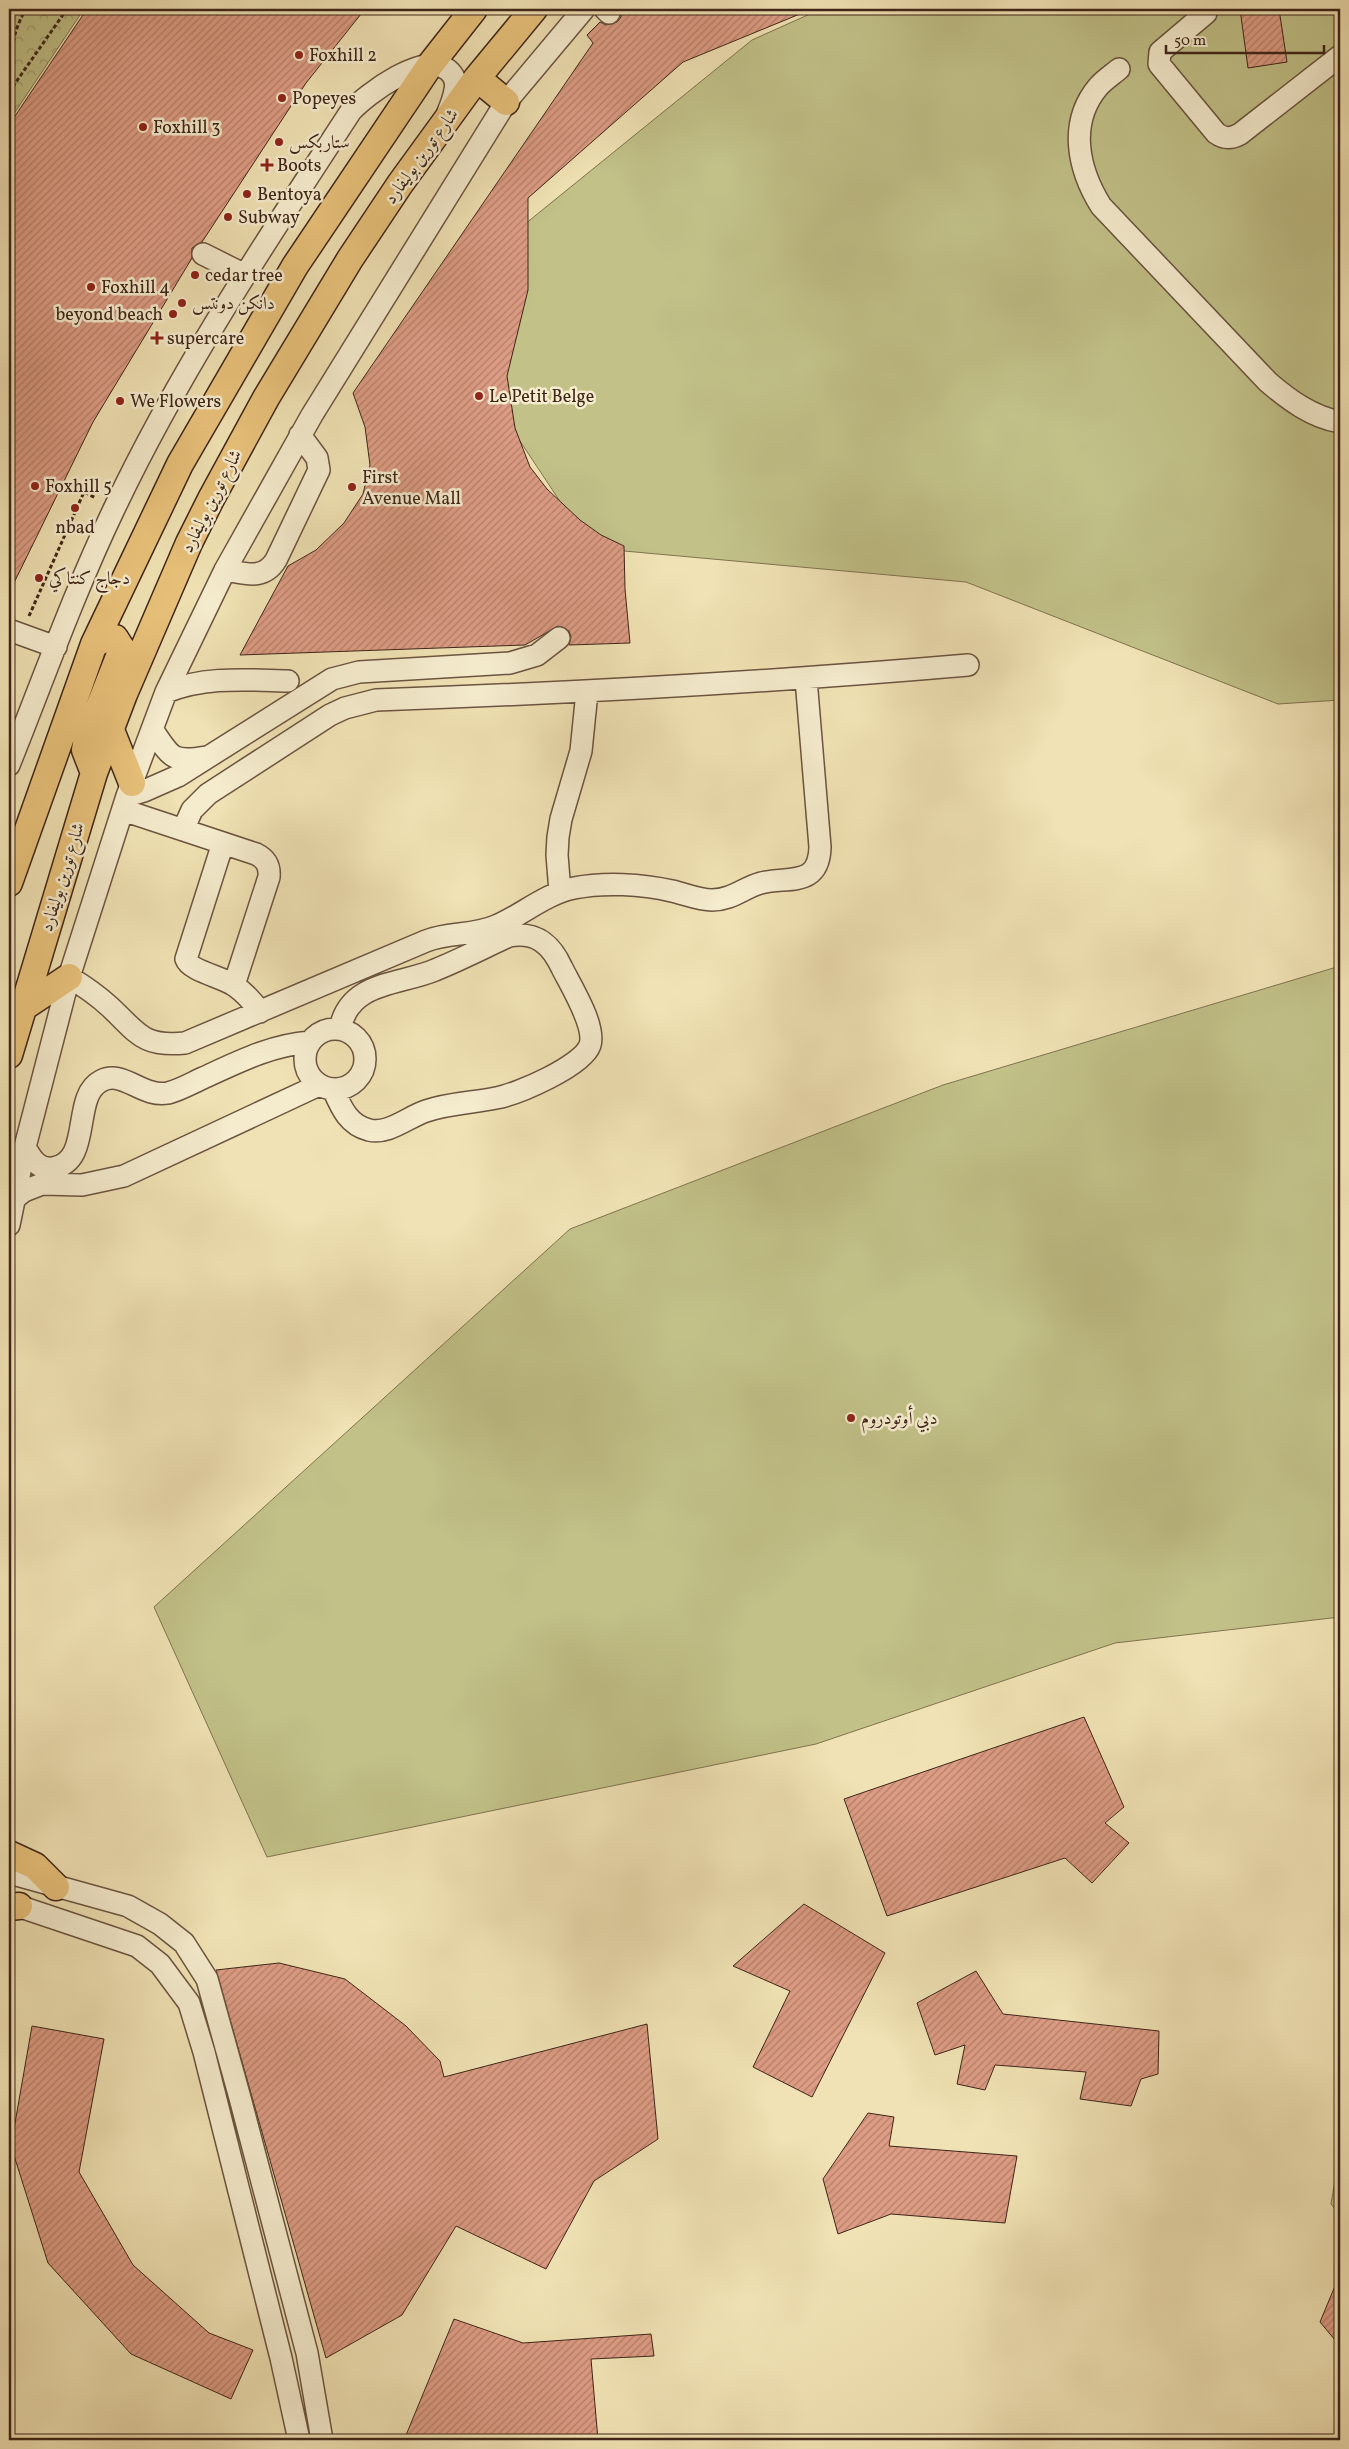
<svg xmlns="http://www.w3.org/2000/svg" width="1349" height="2449" font-family="Vollkorn,Amiri,serif">
	<style>
		.park { fill: url(#park-crowns); stroke: #807350 }
		.pitch { fill: #c1c188; stroke: #807350 }
		.building { fill: url(#building-hatch); stroke: #3f2519 }
		.lines { fill: none; stroke-linecap: round; stroke-linejoin: round }
		.minor-casing { stroke: #6b5440; stroke-width: 24 }
		.major-casing { stroke: #3f2519; stroke-width: 29 }
		.path { stroke: #3f2519; stroke-width: 3; stroke-dasharray: 4 2.5; stroke-linecap: butt }
		.minor { stroke: #f5ecce; stroke-width: 21 }
		.major { stroke: #e8c17a; stroke-width: 26 }
		.poi-dot { fill: #8f2418; stroke: #f5ecce; stroke-width: 2 }
		.labels { text-anchor: middle; stroke-width: 5; stroke-linejoin: round; paint-order: stroke }
		.poi-label { font-size: 18px; fill: #3f2519; stroke: #f5ecce; text-anchor: start }
		.street-label { font-size: 18px; fill: #3f2519; stroke: #f5ecce }
	</style>
	<defs>
		<pattern id="park-crowns" width="20" height="18" patternUnits="userSpaceOnUse" patternTransform="scale(1.25)"><rect width="20" height="18" fill="#c1c188"/><path d="M2 6a3 3 0 1 1 6 0M12 15a3 3 0 1 1 6 0" fill="none" stroke="#9e9d6e"/></pattern>
		<pattern id="building-hatch" width="6" height="6" patternUnits="userSpaceOnUse" patternTransform="scale(1.25)"><rect width="6" height="6" fill="#dd9c84"/><path d="M-1 1l2-2M0 6l6-6M5 7l2-2" fill="none" stroke="#b57f6b"/></pattern>
	</defs>
	<rect width="100%" height="100%" fill="#f0e2b4"/>
	<filter id="stains"><feTurbulence type="fractalNoise" baseFrequency=".004" numOctaves="4"/><feColorMatrix values="0 0 0 0 .2 0 0 0 0 .09 0 0 0 0 .02 0 0 0 .5 -.17"/></filter>
	<radialGradient id="worn" r=".72"><stop offset=".6" stop-color="#630" stop-opacity="0"/><stop offset="1" stop-color="#630" stop-opacity=".3"/></radialGradient>
	<path class="park" d="M9 9H84L9 121Z"/>
	<path class="pitch" d="M821 9H1340V700L1278 704 966 582 591 548 498 408 525 224 752 40Z
		M1340 966V1617L1115 1643 816 1744 267 1857 154 1607 570 1229 943 1085Z
		M1340 2152V2215L1331 2204Z"/>
	<path class="building" d="M87 9H365L306 83 202 242 192 248V258L93 422 9 593V125Z
		M621 9H812L683 62 528 198V290L507 376 515 428 530 467 547 489 580 520 601 535 624 546 625 589 630 643 569 645 571 637 569 631 558 626 525 645 240 655 288 566 316 550 344 523 363 494 370 465 365 427 353 393 593 43 587 35 600 22 606 25 617 22 621 17Z
		M1240 9H1279L1287 62 1248 68Z
		M1084 1717 1124 1807 1105 1823 1129 1843 1092 1883 1065 1858 887 1916 844 1799Z
		M804 1904 885 1953 812 2097 753 2067 790 1991 733 1966Z
		M279 1963 345 1979 406 2026 440 2061 444 2077 647 2024 658 2139 594 2181 546 2269 456 2226 402 2315 326 2358 216 1970Z
		M976 1971 1003 2014 1159 2031 1158 2074 1141 2079 1131 2106 1080 2099 1086 2072 995 2065 985 2090 957 2084 965 2045 935 2055 917 2003Z
		M32 2026 104 2039 79 2172 133 2265 209 2333 253 2350 231 2399 131 2354 48 2263 11 2146Z
		M868 2113 894 2117 889 2146 1017 2156 1005 2223 891 2214 838 2234 823 2179Z
		M1340 2274V2346L1320 2322Z
		M454 2319 523 2343 651 2334 654 2356 591 2359 598 2440H404Z"/>
	<g class="lines">
		<defs>
			<path id="minor" d="M605 9 609 13
				M1206 13 1160 52 1159 64 1216 133C1224 139 1231 139 1240 134L1340 56
				M1119 69C1112 75 1104 80 1098 87 1068 123 1078 169 1101 206L1268 382C1289 400 1312 417 1340 422
				M203 254 245 275
				M225 570C245 573 263 581 276 560L319 470 317 458 300 435
				M9 630 56 647
				M166 692C206 676 246 680 288 681
				M152 729C171 757 171 763 206 757
				M9 765C43 680 75 590 115 507 181 368 267 240 351 111 367 94 424 51 448 70 454 75 457 82 455 90 454 97 451 105 448 112
				M127 796 144 791 178 776 332 679 359 672 510 663 537 655 559 638
				M123 810 256 854C266 859 270 866 269 877L234 985
				M183 830 192 810 208 794 330 715 345 708 376 700C574 693 771 682 968 665
				M223 843 186 959C190 971 223 977 235 986 245 993 253 1002 260 1012
				M560 892 557 855 558 837 561 819 581 751 587 692
				M69 977C84 986 97 995 110 1007 138 1033 142 1047 185 1043L426 941C448 932 473 936 496 926 522 915 545 894 574 888 604 882 642 884 672 891 685 894 699 900 712 900 732 900 743 888 761 883 788 876 819 888 820 847L806 679
				M305 1059a30 30 0 1 1 60 0a30 30 0 1 1-60 0Z
				M333 1089C341 1107 348 1125 369 1130 388 1135 408 1117 426 1111 449 1103 472 1103 496 1098 518 1094 583 1066 590 1045 596 1026 571 986 562 968 551 944 536 931 509 936 485 947 460 960 435 970 400 985 349 981 340 1029
				M25 1147C31 1158 38 1170 53 1168 93 1162 71 1096 101 1081 123 1069 142 1098 168 1093 180 1090 192 1083 203 1078 238 1062 271 1045 310 1042
				M15 1198 24 1191 42 1184 82 1185 124 1176 319 1085
				M9 1225 25 1147 69 977 127 796 166 692 225 570 312 415 506 102 584 9
				M9 1873 128 1906 160 1924 184 1943 207 1979 240 2098 307 2353 322 2440
				M9 1903 137 1946 160 1964 189 2003 204 2052 281 2358 299 2440"/>
			<path id="major" d="M477 78 506 102
				M94 644 105 639 115 638 122 649 87 738 85 750 94 773
				M111 730 132 783
				M9 883 94 644 180 464 295 266 430 65 474 9
				M21 1009 69 977
				M9 1055 94 773 124 694 189 543 211 499 266 398 350 259 400 184 477 78 534 9
				M9 1854 35 1866 56 1887
				M9 1907 19 1906"/>
		</defs>
		<use href="#minor" class="minor-casing"/>
		<use href="#major" class="major-casing"/>
		<path class="path" d="M9 16 19 9
			M12 87C9 59 11 34 26 9
			M9 92 67 9
			M29 616 84 492 96 498
			M9 665 13 654"/>
		<use href="#minor" class="minor"/>
		<use href="#major" class="major"/>
	</g>
	<g class="poi-dot">
		<circle cx="299" cy="55" r="5"/>
		<circle cx="282" cy="98" r="5"/>
		<circle cx="143" cy="127" r="5"/>
		<circle cx="279" cy="142" r="5"/>
		<path d="M264.5 157.5h5v5h5v5h-5v5h-5v-5h-5v-5h5z"/>
		<circle cx="247" cy="194" r="5"/>
		<circle cx="228" cy="217" r="5"/>
		<circle cx="195" cy="275" r="5"/>
		<circle cx="91" cy="287" r="5"/>
		<circle cx="182" cy="303" r="5"/>
		<circle cx="173" cy="314" r="5"/>
		<path d="M154.5 330.5h5v5h5v5h-5v5h-5v-5h-5v-5h5z"/>
		<circle cx="479" cy="396" r="5"/>
		<circle cx="120" cy="401" r="5"/>
		<circle cx="35" cy="486" r="5"/>
		<circle cx="352" cy="487" r="5"/>
		<circle cx="75" cy="508" r="5"/>
		<circle cx="39" cy="578" r="5"/>
		<circle cx="851" cy="1418" r="5"/>
	</g>
	<g class="labels">
		<g class="poi-label">
			<text x="309" y="61">Foxhill 2</text>
			<text x="292" y="104">Popeyes</text>
			<text x="153" y="133">Foxhill 3</text>
			<text x="289" y="148">ستاربكس</text>
			<text x="277" y="171">Boots</text>
			<text x="257" y="200">Bentoya</text>
			<text x="238" y="223">Subway</text>
			<text x="205" y="281">cedar tree</text>
			<text x="101" y="293">Foxhill 4</text>
			<text x="192" y="309">دانكن دونتس</text>
			<text x="163" y="320" text-anchor="end">beyond beach</text>
			<text x="167" y="344">supercare</text>
			<text x="489" y="402">Le Petit Belge</text>
			<text x="130" y="407">We Flowers</text>
			<text x="362" y="483">First<tspan x="362" dy="21">Avenue Mall</tspan></text>
			<text x="45" y="492">Foxhill 5</text>
			<text x="75" y="533" text-anchor="middle">nbad</text>
			<text x="49" y="584">دجاج كنتاكي</text>
			<text x="861" y="1424">دبي أوتودروم</text>
		</g>
		<g class="street-label">
			<text transform="translate(421 156) rotate(-54)" y="6">شارع تورين بوليفارد</text>
			<text transform="translate(211 501) rotate(-63)" y="6">شارع تورين بوليفارد</text>
			<text transform="translate(62 877) rotate(-73)" y="6">شارع تورين بوليفارد</text>
		</g>
	</g>
	<rect width="1349" height="2449" fill="none" stroke="#f0e2b4" stroke-width="30"/>
	<rect x="10" y="10" width="1329" height="2429" fill="none" stroke="#3f2519" stroke-width="2.5"/>
	<rect x="15" y="15" width="1319" height="2419" fill="none" stroke="#3f2519"/>
	<path d="M1166 45v8h158v-8" fill="none" stroke="#3f2519" stroke-width="2.5"/>
	<text x="1174" y="45" font-size="15" fill="#3f2519" stroke="#f5ecce" stroke-width="4" paint-order="stroke">50 m</text>
	<rect width="100%" height="100%" filter="url(#stains)"/>
	<rect width="100%" height="100%" fill="url(#worn)"/>
</svg>
